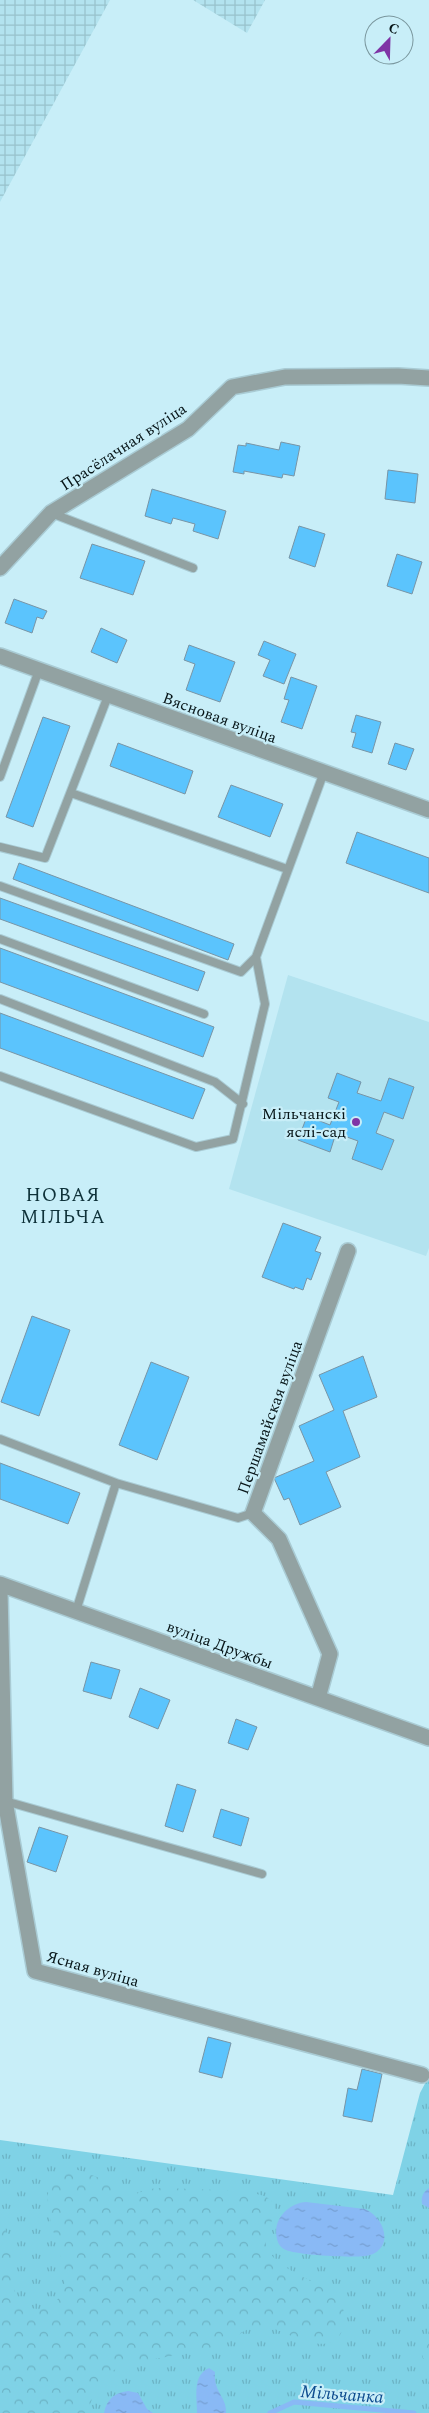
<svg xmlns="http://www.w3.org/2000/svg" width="429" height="2413" font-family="Spectral,serif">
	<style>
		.built { fill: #b3e3ef }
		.industrial { fill: url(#industrial-grid) }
		.grass { fill: url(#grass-tufts) }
		.forest { fill: url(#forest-crowns) }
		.water { fill: url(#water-ripples) }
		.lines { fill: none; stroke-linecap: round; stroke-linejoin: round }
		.stream { stroke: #89b9f5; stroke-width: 5 }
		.building { fill: #5bc4fd; stroke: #7895a6 }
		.service-casing { stroke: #a9cbd4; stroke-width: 10 }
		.minor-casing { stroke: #a9cbd4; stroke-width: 18 }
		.tertiary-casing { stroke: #a9cbd4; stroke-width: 18 }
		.service { stroke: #92a2a2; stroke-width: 8 }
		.minor { stroke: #92a2a2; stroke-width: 15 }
		.tertiary { stroke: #92a2a2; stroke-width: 15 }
		.poi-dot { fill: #7f34a5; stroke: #c8eef8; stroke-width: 2 }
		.labels { text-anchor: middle; stroke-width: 4.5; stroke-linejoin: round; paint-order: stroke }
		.street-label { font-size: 16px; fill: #061417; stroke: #c8eef8 }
		.poi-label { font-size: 16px; fill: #061417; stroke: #c8eef8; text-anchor: end }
		.water-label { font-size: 18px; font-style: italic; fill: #0d4c8f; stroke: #c8eef8 }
		.quarter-label { font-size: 19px; letter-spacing: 1px; fill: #0e3139; stroke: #c8eef8 }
	</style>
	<defs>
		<pattern id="industrial-grid" width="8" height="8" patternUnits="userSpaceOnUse" patternTransform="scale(1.25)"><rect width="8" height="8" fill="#b3e3ef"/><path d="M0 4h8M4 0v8" fill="none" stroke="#98c2cc"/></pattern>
		<pattern id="grass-tufts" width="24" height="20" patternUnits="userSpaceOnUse" patternTransform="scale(1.25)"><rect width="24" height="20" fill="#7fd2e6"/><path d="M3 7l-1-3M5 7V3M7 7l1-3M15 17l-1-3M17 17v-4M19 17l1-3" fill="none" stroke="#6cb3c5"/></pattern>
		<pattern id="forest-crowns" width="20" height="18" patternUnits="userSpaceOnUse" patternTransform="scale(1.25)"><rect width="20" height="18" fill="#7fd2e6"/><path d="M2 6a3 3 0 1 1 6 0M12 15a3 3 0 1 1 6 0" fill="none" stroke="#6cb3c5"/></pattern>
		<pattern id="water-ripples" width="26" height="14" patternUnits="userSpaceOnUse" patternTransform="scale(1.25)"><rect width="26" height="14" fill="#89b9f5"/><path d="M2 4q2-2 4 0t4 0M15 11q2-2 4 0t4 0" fill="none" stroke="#759ed1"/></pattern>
	</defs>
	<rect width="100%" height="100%" fill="#c8eef8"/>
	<path class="built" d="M288 975 429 1022V1248L426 1256 229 1189Z"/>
	<path class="industrial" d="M0 0H110L0 202Z
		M193 0H265L247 33Z"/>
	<path class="grass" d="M429 2076V2413H0V2140L393 2195 420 2093Z"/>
	<path class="forest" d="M78 2170 105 2180 119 2195 125 2198 149 2189 160 2188C182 2189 250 2189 266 2197 273 2200 275 2206 276 2213 273 2222 263 2230 265 2240 269 2279 352 2280 344 2323 337 2367 284 2328 263 2326 249 2324 236 2339 222 2344 189 2356 152 2357 118 2367 101 2379 93 2394 87 2413H0V2214C3 2225 9 2235 10 2246 12 2262 8 2281 17 2295 32 2322 64 2307 65 2279 66 2249 18 2174 78 2170Z
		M429 2340V2364L423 2358 420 2348 424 2342Z"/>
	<path class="water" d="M429 2188V2208L422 2204C421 2197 423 2192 429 2188Z
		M306 2202 365 2209C385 2218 394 2247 370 2255 358 2259 297 2255 286 2250 281 2248 278 2244 277 2239 272 2219 289 2203 306 2202Z
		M209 2368 215 2372C213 2392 227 2397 226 2413H197C197 2398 192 2375 209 2368Z
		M128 2391 138 2393 147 2409 153 2413H104C107 2399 114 2393 128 2391Z"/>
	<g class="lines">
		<path class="stream" d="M270 2413 294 2402 414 2413"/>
	</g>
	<path class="building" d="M281 442 300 446 294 476 283 474 282 478 244 471V474L233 472 238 445 246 446V443L279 450Z
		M388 470 418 474 415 503 385 499Z
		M152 489 226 511 218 539 193 531 195 524 173 518 171 524 145 516Z
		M299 526 325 534 315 567 289 558Z
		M92 544 145 561 133 595 80 578Z
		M397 554 422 562 412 594 387 586Z
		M14 599 47 611 43 619 37 617 32 633 5 623Z
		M101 628 127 640 117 663 91 652Z
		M264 641 296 654 284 684 263 676 270 660 258 655Z
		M189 645 235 662 220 702 186 690 195 664 184 660Z
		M291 677 317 686 302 729 281 722 289 700 284 699Z
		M356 715 381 722 372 753 352 747 356 733 351 732Z
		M43 717 70 726 33 827 6 817Z
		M118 743 193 771 185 794 110 766Z
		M395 743 414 749 406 770 388 764Z
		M231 785 283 804 270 837 218 817Z
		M357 832 429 858V893L346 863Z
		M19 863 234 944 228 960 13 879Z
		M0 898 205 972 198 991 0 919Z
		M0 948 214 1027 203 1057 0 982Z
		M0 1013 205 1089 193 1119 0 1048Z
		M337 1073 361 1082 357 1093 381 1101 389 1078 414 1087 403 1119 384 1112 376 1133 394 1140 382 1170 352 1159 358 1141 336 1133 330 1152 298 1140 307 1116 330 1125 339 1102 328 1098Z
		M283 1223 321 1237 315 1251 321 1253 311 1280 307 1278 303 1290 295 1287 294 1289 262 1277Z
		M32 1316 70 1330 39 1416 1 1402Z
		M363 1356 377 1397 343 1411 360 1457 326 1472 341 1507 300 1525 289 1498 284 1500 274 1478 314 1461 299 1426 334 1410 319 1375Z
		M151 1362 189 1377 157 1460 119 1445Z
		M0 1463 80 1493 68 1524 0 1499Z
		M91 1662 120 1670 111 1699 83 1691Z
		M140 1688 170 1700 158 1729 129 1717Z
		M236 1719 257 1727 248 1750 228 1743Z
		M177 1784 196 1790 183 1832 165 1826Z
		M221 1809 249 1818 241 1846 213 1837Z
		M39 1827 68 1836 56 1872 27 1862Z
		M208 2037 231 2043 222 2078 199 2072Z
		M362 2069 382 2074 372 2122 343 2116 348 2088 357 2090Z"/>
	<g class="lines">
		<defs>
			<path id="service" d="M51 513 193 568
				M0 777 39 670
				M71 793 287 869
				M0 847 45 858 108 696
				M0 886 241 972 256 957
				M0 939 204 1014
				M0 999 215 1082 243 1104
				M0 1076 196 1147 233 1139 265 1004 256 957 324 772
				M0 1439 116 1483 76 1611
				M116 1483 238 1518 253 1513
				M5 1801 262 1874"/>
			<path id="minor" d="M0 568 51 513 188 429 232 387 285 377 398 376 429 378
				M0 1584 429 1738
				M0 1592 5 1801 35 1971 422 2075
				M318 1698 330 1654 279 1539 253 1513 348 1251"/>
			<path id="tertiary" d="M0 656 429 810"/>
		</defs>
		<use href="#service" class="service-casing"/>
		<use href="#minor" class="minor-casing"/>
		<use href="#tertiary" class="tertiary-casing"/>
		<use href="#service" class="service"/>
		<use href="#minor" class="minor"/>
		<use href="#tertiary" class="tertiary"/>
	</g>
	<circle class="poi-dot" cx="356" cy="1122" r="5"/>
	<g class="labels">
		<g class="street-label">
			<text transform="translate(123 446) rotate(-33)" y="6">Прасёлачная вуліца</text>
			<text transform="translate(220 717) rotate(20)" y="6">Вясновая вуліца</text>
			<text transform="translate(269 1417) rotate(-70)" y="6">Першамайская вуліца</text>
			<text transform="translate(220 1644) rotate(20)" y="6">вуліца Дружбы</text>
			<text transform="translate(93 1968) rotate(16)" y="6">Ясная вуліца</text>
		</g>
		<g class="poi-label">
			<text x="346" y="1119">Мільчанскі<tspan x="346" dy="18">яслі-сад</tspan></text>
		</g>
		<g class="water-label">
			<text transform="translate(342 2394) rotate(4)" y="6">Мільчанка</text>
		</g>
		<g class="quarter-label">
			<text x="63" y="1201">НОВАЯ<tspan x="63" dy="22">МІЛЬЧА</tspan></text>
		</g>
	</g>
	<g transform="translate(389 40) rotate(23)"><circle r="24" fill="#c8eef8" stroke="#7a979e"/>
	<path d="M0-4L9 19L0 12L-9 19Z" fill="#7f34a5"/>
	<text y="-8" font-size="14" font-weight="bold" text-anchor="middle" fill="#061417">С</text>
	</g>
</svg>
